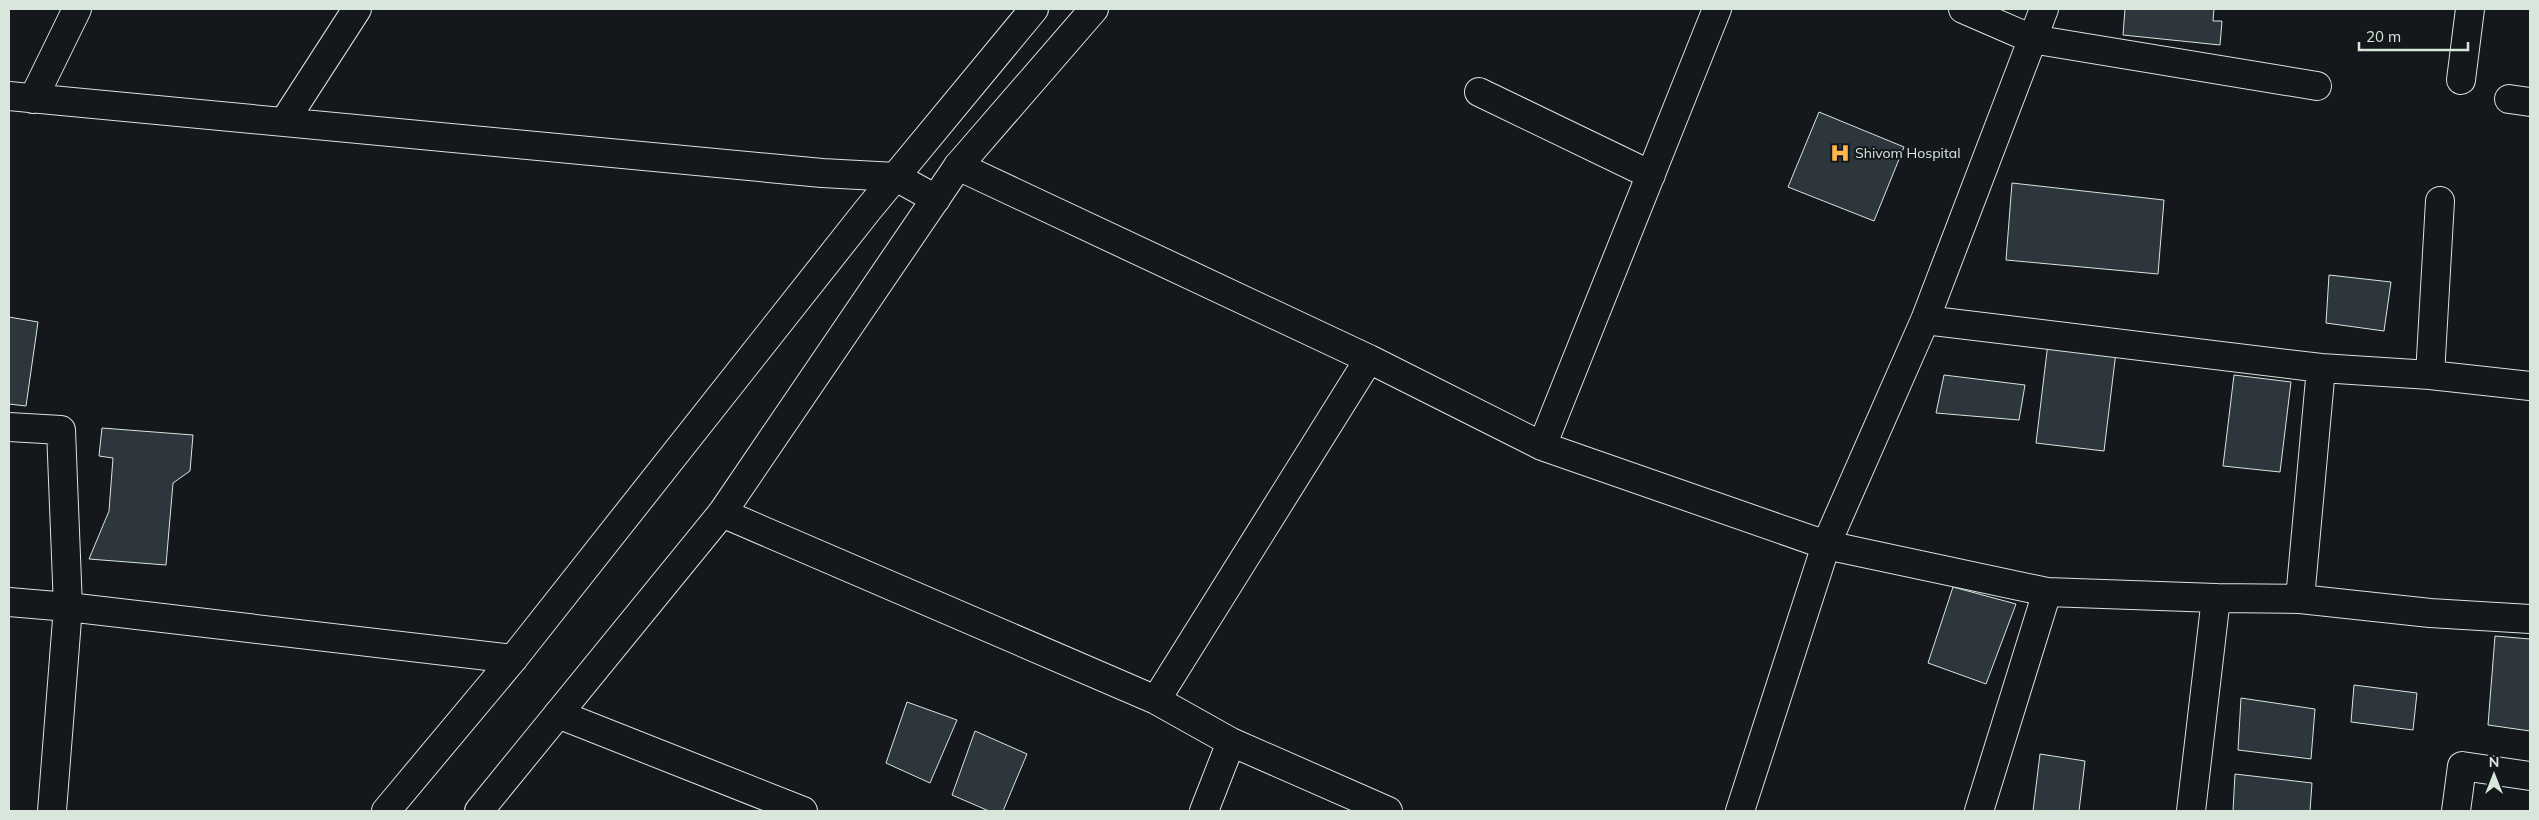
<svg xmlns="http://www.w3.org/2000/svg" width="2539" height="820" font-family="Mulish,sans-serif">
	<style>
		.building { fill: #2c363c; stroke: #d8e6dc }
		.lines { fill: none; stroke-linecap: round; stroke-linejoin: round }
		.minor-casing { stroke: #d8e6dc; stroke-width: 30 }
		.major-casing { stroke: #d8e6dc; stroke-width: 30 }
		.minor { stroke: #14181c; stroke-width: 28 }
		.major { stroke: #14181c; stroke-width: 28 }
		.labels { text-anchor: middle; stroke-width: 4; stroke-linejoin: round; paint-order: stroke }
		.poi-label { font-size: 14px; fill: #d8e6dc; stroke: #14181c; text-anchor: start }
	</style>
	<rect width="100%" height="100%" fill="#14181c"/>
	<path class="building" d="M2125 9H2214L2213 21H2222L2220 45 2123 35Z
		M1819 112 1904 147 1874 221 1788 187Z
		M2012 183 2164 200 2158 274 2006 260Z
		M2329 275 2391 282 2384 331 2326 323Z
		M9 317 38 322 26 406 9 404Z
		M2048 343 2116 352 2104 451 2036 443Z
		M1944 375 2025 385 2019 420 1936 413Z
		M2234 375 2291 382 2280 472 2223 466Z
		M102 428 193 435 190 471 173 483 166 565 89 559 109 511 113 458 99 456Z
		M1953 587 2016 604 1986 684 1928 663Z
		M2495 636 2530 639V731L2488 725Z
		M2354 685 2417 693 2413 730 2351 722Z
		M2241 698 2315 709 2311 759 2238 750Z
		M907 702 957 720 930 783 886 763Z
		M975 731 1027 754 1003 811H989L952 795Z
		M2040 754 2085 761 2079 811H2033Z
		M2235 774 2312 783 2310 811H2233Z"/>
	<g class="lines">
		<defs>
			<path id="minor" d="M1963 9 2032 39 2317 86
				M2461 80 2470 9
				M1479 92 1651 175
				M9 96 822 173 896 177 936 199
				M33 99 77 9
				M2509 99 2530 102
				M284 122 357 9
				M958 166 1369 359
				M1925 320 2321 368 2430 375 2530 386
				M2430 375 2440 201
				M9 427 61 430 68 607 52 811
				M1542 446 1826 545 1925 320 2044 9
				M722 513 1156 700
				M2047 592 2216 598 2191 811
				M2216 598 2300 599 2430 613 2530 619
				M2300 599 2321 368
				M9 602 68 607 513 659
				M558 714 803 811
				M1204 811 1231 742
				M1388 811 1231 742 1156 700 1369 359 1542 446 1717 9
				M1740 811 1826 545 2047 592 1979 811
				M2456 811 2462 766 2530 776"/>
			<path id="major" d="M386 811 513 659 867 211 1034 9
				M479 811 722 513 958 166 1094 9"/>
		</defs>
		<use href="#minor" class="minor-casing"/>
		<use href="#major" class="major-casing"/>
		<use href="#minor" class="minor"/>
		<use href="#major" class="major"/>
	</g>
	<defs>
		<symbol id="hospital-bare" viewBox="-9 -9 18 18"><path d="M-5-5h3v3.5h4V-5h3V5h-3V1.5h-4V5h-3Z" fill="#ffb74d" stroke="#14181c" stroke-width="2.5" paint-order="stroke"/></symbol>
	</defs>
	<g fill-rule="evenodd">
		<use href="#hospital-bare" x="1826" y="139" width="28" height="28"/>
	</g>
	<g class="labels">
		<g class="poi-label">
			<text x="1855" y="158">Shivom Hospital</text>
		</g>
	</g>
	<rect width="2539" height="820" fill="none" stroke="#d8e6dc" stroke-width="20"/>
	<g transform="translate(2494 775)" stroke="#14181c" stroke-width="4" paint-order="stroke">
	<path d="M0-4L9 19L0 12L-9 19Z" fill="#d8e6dc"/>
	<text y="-8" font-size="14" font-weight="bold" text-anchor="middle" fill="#d8e6dc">N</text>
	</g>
	<path d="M2359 42v8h109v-8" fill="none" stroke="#d8e6dc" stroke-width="2.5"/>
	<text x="2366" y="42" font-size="15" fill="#d8e6dc" stroke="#14181c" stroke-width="4" paint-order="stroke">20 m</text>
</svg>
